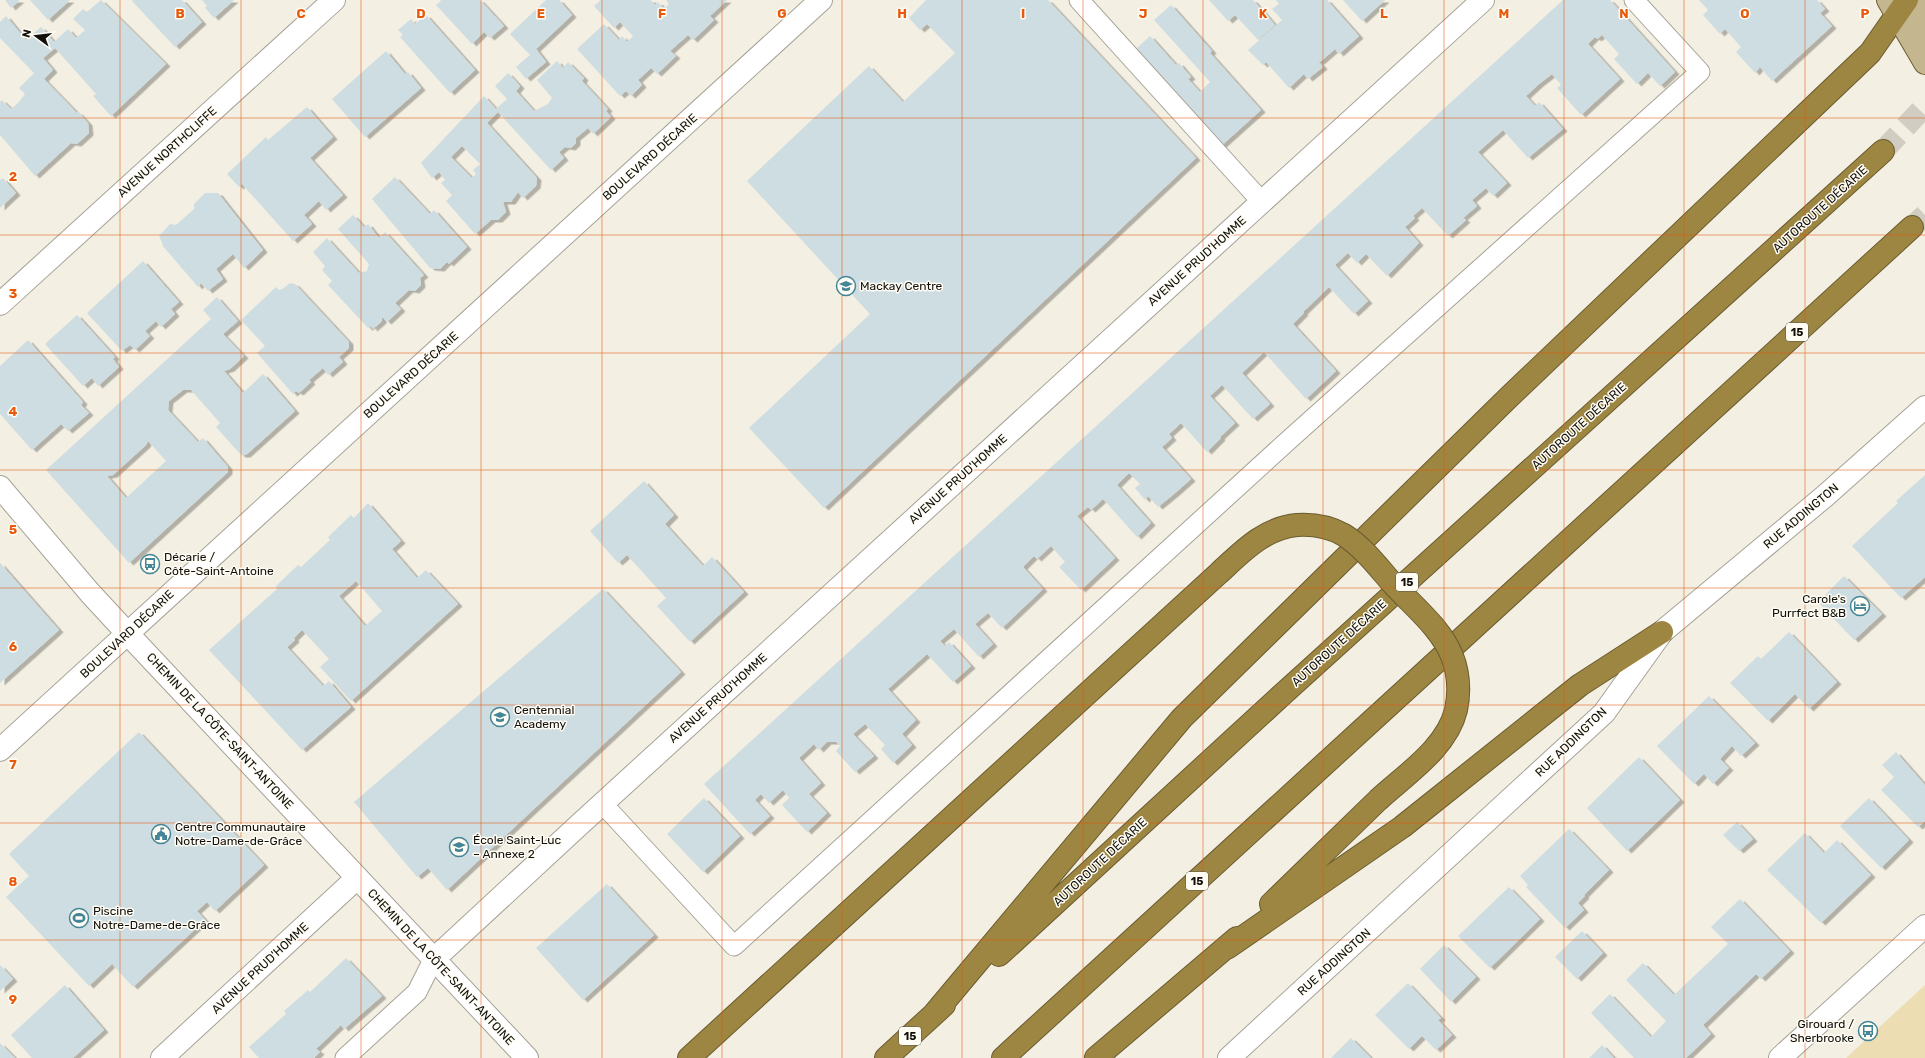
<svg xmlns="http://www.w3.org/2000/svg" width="1925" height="1058" font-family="Rubik,sans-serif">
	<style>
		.green { fill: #ecdeb2 }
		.building { fill: #cedde2; fill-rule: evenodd; filter: url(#shadow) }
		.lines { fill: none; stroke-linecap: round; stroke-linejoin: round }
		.highway-tunnel { stroke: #d1cdc2; stroke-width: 22; stroke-dasharray: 22 11; stroke-linecap: butt }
		.lane-casing { stroke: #a6a297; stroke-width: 21 }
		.street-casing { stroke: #a6a297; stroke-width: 24 }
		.secondary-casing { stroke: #a6a297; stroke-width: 24 }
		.primary-casing { stroke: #6b5c2f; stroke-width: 24 }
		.highway-casing { stroke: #6b5c2f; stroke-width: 24 }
		.lane { stroke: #fff; stroke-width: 19 }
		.street { stroke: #fff; stroke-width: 22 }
		.secondary { stroke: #fff; stroke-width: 22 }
		.primary { stroke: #c4b68e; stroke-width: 22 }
		.highway { stroke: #9c8642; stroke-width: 22 }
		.highway-bridge-casing { stroke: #6b5c2f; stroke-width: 24; stroke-linecap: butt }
		.highway-bridge { stroke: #9c8642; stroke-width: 22 }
		.grid { fill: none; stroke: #e8590c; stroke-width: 1; stroke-opacity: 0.55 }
		.labels { text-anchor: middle; stroke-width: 3; stroke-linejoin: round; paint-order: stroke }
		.shield { fill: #fffcf4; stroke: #585651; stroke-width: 1 }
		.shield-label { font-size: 11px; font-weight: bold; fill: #100f0b }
		.street-label { font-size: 12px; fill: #100f0b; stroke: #fffcf4 }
		.poi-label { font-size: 12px; fill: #100f0b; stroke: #fffcf4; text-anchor: start }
		.grid-label { font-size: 13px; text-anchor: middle; font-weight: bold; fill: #e8590c; stroke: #fffcf4; stroke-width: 3; stroke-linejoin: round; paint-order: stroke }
	</style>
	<defs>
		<filter id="shadow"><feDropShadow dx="4.5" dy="2.5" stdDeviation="0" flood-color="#0004"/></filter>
	</defs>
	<rect width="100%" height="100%" fill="#f3efe2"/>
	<path class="green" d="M1925 985V1058H1846Z"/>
	<path class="building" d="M5 0H20L11 8Z
		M30 0H70L48 20Z
		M101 0 166 64 111 116 93 96 96 94 55 48 43 58 53 70 44 79 77 113 78 112 88 123 89 133 77 144 71 143 35 176 0 135V102L2 100 11 109 18 103 25 94 19 88 34 73 0 38V22L6 16 26 40 41 27 54 42 68 29 76 38 85 30 73 19 83 9 87 12Z
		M133 0H182L202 22 175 47 132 1Z
		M202 0H234L214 18 205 8 207 6Z
		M440 0H480L504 26 490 38 484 32 472 44 436 5 441 1Z
		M546 0H559L572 15 536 49 546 62 526 79 516 67 530 55 510 34Z
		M601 0H651L655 5 658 2 664 9 669 4 666 0H727L710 16 714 20 693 40 688 35 670 51 676 56 657 74 651 68 638 80 642 85 631 96 626 91 620 96 577 49 604 24 619 40 622 36 627 42 633 36 620 22 614 28 594 6Z
		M926 0H1048L1196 158 824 508 749 428 870 314 747 181 869 66 903 102 955 53 927 24 920 30 909 18Z
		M1209 0H1253L1275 25 1258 40 1235 15 1228 21Z
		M1276 0H1327L1359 36 1339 54 1335 49 1320 62 1318 61 1323 67 1308 79 1304 74 1289 88 1266 62 1263 65 1248 50 1282 20 1272 9 1279 4Z
		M1343 0H1385L1362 21Z
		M1563 0H1610L1675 72 1660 86 1648 73 1637 84 1614 59 1619 54 1602 35 1597 39 1595 37 1588 44 1620 79 1581 115 1557 88 1561 85 1552 74 1539 84 1526 96 1535 106 1539 102 1563 129 1528 158 1503 130 1478 152 1507 183 1493 196 1486 188 1472 200 1477 206 1463 218 1466 220 1448 236 1422 208 1413 216 1415 218 1405 227 1419 243 1387 276 1366 254 1357 263 1348 253 1335 265 1368 301 1354 314 1329 287 1303 312 1304 313 1293 324 1336 371 1306 399 1264 352 1242 373 1270 404 1253 419 1222 385 1210 396 1235 423 1220 437 1221 438 1207 452 1181 423 1169 434 1172 438 1162 447 1191 479 1174 494 1158 507 1148 496 1145 500 1135 488 1140 484 1129 473 1117 485 1151 523 1137 537 1103 499 1091 510 1088 507 1077 516 1115 558 1099 573 1081 590 1059 567 1065 562 1051 546 1037 559 1034 556 1023 567 1043 589 1002 628 988 613 975 624 993 644 979 657 954 629 940 641 945 646 949 642 971 666 953 682 927 654 888 689 916 720 902 734 912 745 893 763 881 749 885 745 865 724 853 734 874 756 855 772 836 751 840 746 836 742H827L819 750 814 744 799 758 821 783 809 794 827 813 807 832 782 805 789 798 783 790 769 803 761 794 755 800 770 816 750 834 704 784Z
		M1699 0H1817L1825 9 1820 13 1832 26 1772 81 1760 67 1755 73 1736 52 1741 47 1725 29 1720 34 1703 15 1708 10Z
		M1171 5 1212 51 1210 53 1261 110 1221 146 1135 50 1150 36 1176 65 1179 63 1191 77 1188 79 1200 92 1210 82 1154 20Z
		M426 15 475 70 450 93 400 37 403 35 398 30 411 19 415 24Z
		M386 51 405 74 408 72 421 88 365 137 332 99Z
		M557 61 563 68 568 62 584 78 582 81 608 109 606 111 611 117 593 134 588 128 576 138V143L571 148 565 147 559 152 564 158 551 170 498 112 487 123 537 178 536 186 523 198 518 192 511 202H503L506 212 498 220H491L475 234 446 201 452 195 441 183 445 180 439 172 432 178 421 163 484 96 496 109 507 99 495 86 508 73 520 86 516 91 534 111 548 104 552 98 537 80ZM462 146 480 164 473 170 476 174 472 178 451 157Z
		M307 107 333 137 310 158 343 195 326 210 319 201 304 215 312 224 293 241 242 184 239 187 227 174 266 137 268 140Z
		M395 177 430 214 434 210 467 247 449 264 447 262 440 269 430 268 372 199Z
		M3 178 16 193 0 208V179L1 180Z
		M205 193H218L263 250 244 268 233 254 216 269 223 279 208 291 201 283 198 287 162 245H163L159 236 170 224 176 225 194 209V204Z
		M353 215 364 227 368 224 379 238 385 232 424 275 420 278 421 285 415 291 409 290 395 303 401 309 387 322 382 317V321L373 329 371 326 368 328 328 285 332 281 322 270 325 266 313 252 327 238 359 273 367 271 369 264 338 229Z
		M143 261 179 302 171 309 175 314 161 327 156 321 145 331 150 336 135 350 130 345 122 351 87 313Z
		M290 283 295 284 349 342V348L339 357 343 362 328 375 323 368 309 380 311 382 299 393 296 391 293 394 257 353 265 346 241 320 276 287 280 291Z
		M217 297 238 321 223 334 244 356 230 369 224 371 243 393 263 374 295 411 246 455H241L216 427 220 423 191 390H183L169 401 168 410 198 442 203 438 228 467V472L129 563 46 470 211 319 203 310ZM148 441 166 461 126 498 107 476 113 475 146 445Z
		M77 315 115 357 113 359 119 367 98 386 92 378 83 386 45 344Z
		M28 340 83 402 81 405 89 413 68 431 61 424 32 450 0 414V366Z
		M1925 475V577L1901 598 1852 546 1898 503 1896 501Z
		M644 481 674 515 665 524 703 566 712 557 744 592 690 642 657 606 666 598 627 555 618 563 590 531Z
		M368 503 401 541 392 549 417 578 426 570 458 604 351 701 320 667 329 659 302 630 294 638 295 640 287 647 323 686 329 681 351 707 302 750 209 650 277 589 276 586 298 565 301 567 330 540 328 537 351 515 354 518ZM356 581 382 611 365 626 339 596Z
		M0 563 59 630 0 683Z
		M1844 576 1882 614 1854 640 1818 602Z
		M603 589 681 672 447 890 428 868 417 877 354 802Z
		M1789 632 1837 682 1809 709 1795 694 1768 721 1730 683 1758 656 1761 659Z
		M1709 696 1755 743 1741 756 1732 746 1720 759 1729 768 1713 784 1704 774 1694 784 1657 746Z
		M139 732 264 865 215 911 207 902 197 911 205 920 133 987 112 964 89 986 6 897 29 876 9 854Z
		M1896 752 1925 785V821L1918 827 1881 790 1894 777 1882 765Z
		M1639 757 1680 800 1627 851 1587 808Z
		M704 798 740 836 703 872 667 834Z
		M1869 798 1909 840 1881 868 1840 826Z
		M1737 822 1753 839 1739 851 1723 835Z
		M1569 829 1609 870 1584 895 1585 896 1578 903 1584 910 1565 928 1526 887 1528 885 1520 876Z
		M1805 833 1824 853 1837 840 1871 875 1821 923 1767 870Z
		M607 884 654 935 583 1000 536 948Z
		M1509 887 1540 919 1490 968 1458 936Z
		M1740 899 1790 951 1761 979 1756 974 1703 1025 1711 1034 1686 1058H1634L1591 1013 1610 994 1651 1037 1666 1021 1626 980 1643 963 1674 995 1728 944 1711 927Z
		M1582 931 1603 953 1577 979 1555 957Z
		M1444 945 1476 977 1451 1002 1420 969Z
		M346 958 382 996 344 1029 341 1025 316 1049 320 1052 314 1058H259L249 1047 286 1014 284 1011 308 990 310 992Z
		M0 965 13 979 0 991Z
		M1408 983 1441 1018 1438 1020 1452 1035 1436 1050 1422 1036 1409 1049 1375 1015Z
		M65 985 104 1030 73 1058H32L11 1035Z
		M1351 1038 1371 1058H1331Z
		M0 1043 15 1058H0Z
		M1602 1045 1614 1058H1589Z"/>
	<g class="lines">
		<path class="highway-tunnel" d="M1883 151 1925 106
			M1912 227 1925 215"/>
		<defs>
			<path id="lane" d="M1079 0 1262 202
				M602 803 734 946 1291 438 1700 72 1634 0
				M345 1058 417 992 433 960"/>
			<path id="street" d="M0 304 334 0
				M0 487 90 593 127 633
				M433 960 579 825 1483 0
				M162 1058 357 878"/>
			<path id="secondary" d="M127 633 527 1058
				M0 750 821 0
				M1229 1058 1604 713 1662 632 1825 496 1925 407
				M1780 1058 1925 926"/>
			<path id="primary" d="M1888 0 1925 63
				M1917 0 1925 53"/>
			<path id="highway" d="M1271 904 1378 800
				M1227 948 1402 827 1580 685 1662 632
				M999 955 1284 693 1883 151
				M934 1014 1182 718 1509 397 1870 53 1907 0
				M689 1058 1219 573
				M886 1058 944 1005
				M1003 1058 1912 227
				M1096 1058 1237 938"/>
		</defs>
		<use href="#lane" class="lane-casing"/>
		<use href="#street" class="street-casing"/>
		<use href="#secondary" class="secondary-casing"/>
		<use href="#primary" class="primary-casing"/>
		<use href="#highway" class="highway-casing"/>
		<use href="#lane" class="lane"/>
		<use href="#street" class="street"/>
		<use href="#secondary" class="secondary"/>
		<use href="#primary" class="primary"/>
		<use href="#highway" class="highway"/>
		<defs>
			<path id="highway-bridge" d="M1219 573C1242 552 1264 528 1297 525 1313 524 1330 527 1344 535 1363 547 1378 567 1393 584 1413 606 1441 628 1452 656 1459 674 1460 691 1456 710 1447 748 1405 775 1378 800"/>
		</defs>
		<use href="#highway-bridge" class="highway-bridge-casing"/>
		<use href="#highway-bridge" class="highway-bridge"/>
	</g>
	<path class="grid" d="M120 0V1058M241 0V1058M361 0V1058M481 0V1058M602 0V1058M722 0V1058M842 0V1058M962 0V1058M1083 0V1058M1203 0V1058M1323 0V1058M1444 0V1058M1564 0V1058M1684 0V1058M1805 0V1058M0 118H1925M0 235H1925M0 353H1925M0 470H1925M0 588H1925M0 705H1925M0 823H1925M0 940H1925"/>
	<defs>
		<symbol id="school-ring" viewBox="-11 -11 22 22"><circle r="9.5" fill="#fffcf4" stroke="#458598" stroke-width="1.5"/><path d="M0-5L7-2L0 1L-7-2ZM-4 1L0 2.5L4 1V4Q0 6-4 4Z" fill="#458598"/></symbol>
		<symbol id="bus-ring" viewBox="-11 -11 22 22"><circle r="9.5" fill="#fffcf4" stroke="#458598" stroke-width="1.5"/><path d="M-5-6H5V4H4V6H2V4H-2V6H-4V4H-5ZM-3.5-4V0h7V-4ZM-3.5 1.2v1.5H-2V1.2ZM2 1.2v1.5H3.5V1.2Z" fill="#458598"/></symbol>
		<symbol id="hotel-ring" viewBox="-11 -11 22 22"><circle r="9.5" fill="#fffcf4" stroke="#458598" stroke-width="1.5"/><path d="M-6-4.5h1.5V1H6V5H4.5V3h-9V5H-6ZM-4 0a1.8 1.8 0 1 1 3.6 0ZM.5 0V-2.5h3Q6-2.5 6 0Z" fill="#458598"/></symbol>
		<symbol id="civic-ring" viewBox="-11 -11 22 22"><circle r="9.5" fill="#fffcf4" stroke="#458598" stroke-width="1.5"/><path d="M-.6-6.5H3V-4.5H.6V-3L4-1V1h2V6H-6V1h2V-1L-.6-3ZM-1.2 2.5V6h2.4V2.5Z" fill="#458598"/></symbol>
		<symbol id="stadium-ring" viewBox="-11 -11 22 22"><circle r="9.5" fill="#fffcf4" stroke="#458598" stroke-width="1.5"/><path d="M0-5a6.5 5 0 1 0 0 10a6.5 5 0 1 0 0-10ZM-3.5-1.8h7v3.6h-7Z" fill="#458598"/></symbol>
	</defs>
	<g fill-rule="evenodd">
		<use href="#school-ring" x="835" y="275" width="22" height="22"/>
		<use href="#bus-ring" x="139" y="553" width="22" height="22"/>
		<use href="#hotel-ring" x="1849" y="595" width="22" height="22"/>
		<use href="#school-ring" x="489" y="706" width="22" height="22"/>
		<use href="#civic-ring" x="150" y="823" width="22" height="22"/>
		<use href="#school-ring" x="448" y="836" width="22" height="22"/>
		<use href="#stadium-ring" x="68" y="907" width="22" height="22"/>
		<use href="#bus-ring" x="1857" y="1020" width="22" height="22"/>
	</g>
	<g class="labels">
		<g class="shield">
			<rect x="1786" y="323" width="22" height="18" rx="3"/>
			<rect x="1396" y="573" width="22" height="18" rx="3"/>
			<rect x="1186" y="872" width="22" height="18" rx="3"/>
			<rect x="899" y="1027" width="22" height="18" rx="3"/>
		</g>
		<g class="shield-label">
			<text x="1797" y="336">15</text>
			<text x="1407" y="586">15</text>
			<text x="1197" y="885">15</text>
			<text x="910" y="1040">15</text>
		</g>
		<g class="street-label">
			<text transform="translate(167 152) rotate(-42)" y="4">AVENUE NORTHCLIFFE</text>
			<text transform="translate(650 157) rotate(-42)" y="4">BOULEVARD DÉCARIE</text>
			<text transform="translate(1820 209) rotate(-42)" y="4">AUTOROUTE DÉCARIE</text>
			<text transform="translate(1197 261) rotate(-42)" y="4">AVENUE PRUD'HOMME</text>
			<text transform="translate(411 375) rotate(-42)" y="4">BOULEVARD DÉCARIE</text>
			<text transform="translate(1579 426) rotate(-42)" y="4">AUTOROUTE DÉCARIE</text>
			<text transform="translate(958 479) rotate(-42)" y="4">AVENUE PRUD'HOMME</text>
			<text transform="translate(1801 516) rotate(-40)" y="4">RUE ADDINGTON</text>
			<text transform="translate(127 634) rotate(-43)" y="4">BOULEVARD DÉCARIE</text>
			<text transform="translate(1339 643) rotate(-42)" y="4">AUTOROUTE DÉCARIE</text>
			<text transform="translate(718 698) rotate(-42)" y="4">AVENUE PRUD'HOMME</text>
			<text transform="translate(220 731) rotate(47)" y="4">CHEMIN DE LA CÔTE-SAINT-ANTOINE</text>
			<text transform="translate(1571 742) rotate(-44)" y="4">RUE ADDINGTON</text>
			<text transform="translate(1100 862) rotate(-43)" y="4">AUTOROUTE DÉCARIE</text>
			<text transform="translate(1334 962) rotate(-42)" y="4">RUE ADDINGTON</text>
			<text transform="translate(441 967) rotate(47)" y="4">CHEMIN DE LA CÔTE-SAINT-ANTOINE</text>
			<text transform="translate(260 968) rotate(-43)" y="4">AVENUE PRUD'HOMME</text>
		</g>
		<g class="poi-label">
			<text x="860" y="290">Mackay Centre</text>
			<text x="164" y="561">Décarie /<tspan x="164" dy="14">Côte-Saint-Antoine</tspan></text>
			<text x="1846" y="603" text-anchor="end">Carole's<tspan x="1846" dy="14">Purrfect B&amp;B</tspan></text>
			<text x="514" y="714">Centennial<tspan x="514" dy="14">Academy</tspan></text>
			<text x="175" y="831">Centre Communautaire<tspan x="175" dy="14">Notre-Dame-de-Grâce</tspan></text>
			<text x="473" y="844">École Saint-Luc<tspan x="473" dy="14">– Annexe 2</tspan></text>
			<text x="93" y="915">Piscine<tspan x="93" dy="14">Notre-Dame-de-Grâce</tspan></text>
			<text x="1854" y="1028" text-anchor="end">Girouard /<tspan x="1854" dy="14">Sherbrooke</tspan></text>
		</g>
	</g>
	<g class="grid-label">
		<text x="180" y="18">B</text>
		<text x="301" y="18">C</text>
		<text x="421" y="18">D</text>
		<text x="541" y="18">E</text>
		<text x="662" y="18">F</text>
		<text x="782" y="18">G</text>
		<text x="902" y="18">H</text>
		<text x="1023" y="18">I</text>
		<text x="1143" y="18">J</text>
		<text x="1263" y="18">K</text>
		<text x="1384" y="18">L</text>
		<text x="1504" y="18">M</text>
		<text x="1624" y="18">N</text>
		<text x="1745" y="18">O</text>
		<text x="1865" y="18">P</text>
		<text x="13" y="181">2</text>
		<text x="13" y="298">3</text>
		<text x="13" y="416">4</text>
		<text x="13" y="534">5</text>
		<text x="13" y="651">6</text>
		<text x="13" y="769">7</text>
		<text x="13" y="886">8</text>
		<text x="13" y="1004">9</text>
	</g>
	<g transform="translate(36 36) rotate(285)" stroke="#fffcf4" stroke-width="3" paint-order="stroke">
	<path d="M0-3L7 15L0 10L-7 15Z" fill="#100f0b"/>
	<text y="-6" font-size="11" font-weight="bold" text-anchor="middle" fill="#100f0b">N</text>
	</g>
</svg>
